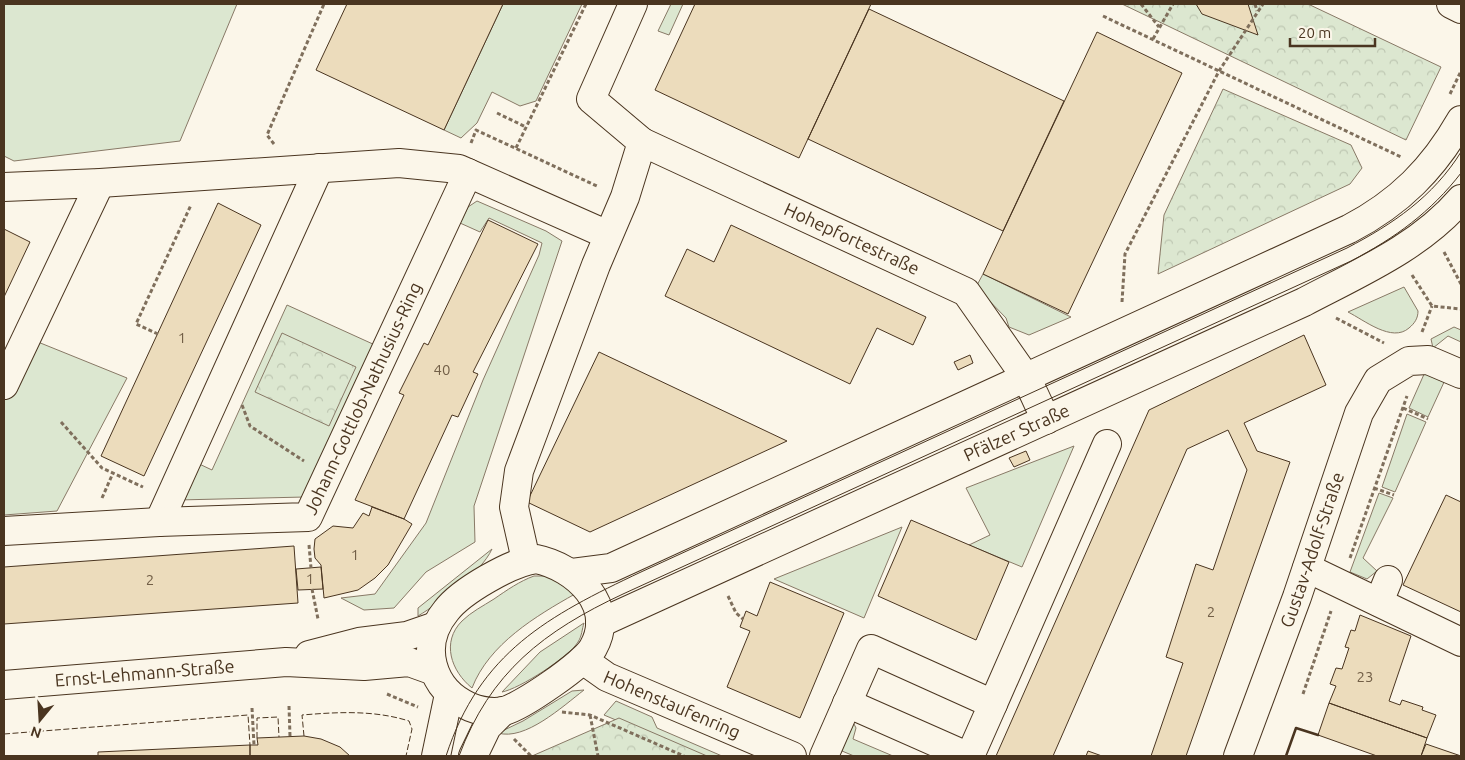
<svg xmlns="http://www.w3.org/2000/svg" width="1465" height="760" font-family="Ubuntu,sans-serif">
	<style>
		.grass { fill: #dce7d0; stroke: #887966 }
		.park { fill: url(#park-crowns); stroke: #887966 }
		.building { fill: #ecdcbc; stroke: #4a3520 }
		.lines { fill: none; stroke-linecap: round; stroke-linejoin: round }
		.minor-casing { stroke: #4a3520; stroke-width: 30 }
		.path { stroke: #7f6f5c; stroke-width: 3; stroke-dasharray: 4 2.5; stroke-linecap: butt }
		.minor { stroke: #fbf6e9; stroke-width: 28 }
		.tram { stroke: #4a3520; stroke-width: 1 }
		.fence { stroke: #4a3520; stroke-width: 1; stroke-dasharray: 6 2.5; stroke-linecap: butt }
		.wall { stroke: #4a3520; stroke-width: 2.5 }
		.labels { text-anchor: middle; stroke-width: 4; stroke-linejoin: round; paint-order: stroke }
		.number-label { font-size: 15px; fill: #725f47 }
		.street-label { font-size: 18px; fill: #4a3520; stroke: #fbf6e9 }
	</style>
	<defs>
		<pattern id="park-crowns" width="20" height="18" patternUnits="userSpaceOnUse" patternTransform="scale(1.25)"><rect width="20" height="18" fill="#dce7d0"/><path d="M2 6a3 3 0 1 1 6 0M12 15a3 3 0 1 1 6 0" fill="none" stroke="#bec7b2"/></pattern>
	</defs>
	<rect width="100%" height="100%" fill="#fbf6e9"/>
	<path class="grass" d="M4 4H237L180 141 14 161 4 156Z
		M503 4H582L536 101 520 106 492 92 477 123 461 138 444 130Z
		M671 4H683L669 35 658 31Z
		M477 201 546 231 562 241 474 506 475 542 426 572 394 608 364 610 341 598 375 594 426 523 483 380 539 255 542 243 489 218 480 232 460 223 468 207Z
		M983 274 1071 317 1029 335 1009 327 1006 318 976 287Z
		M1404 287 1418 311C1418 318 1415 323 1409 328 1392 343 1364 320 1348 312Z
		M287 305 375 345 305 497 178 500 195 462 212 470Z
		M1454 327 1461 330V342L1448 336 1433 348 1431 339Z
		M33 340 127 378 57 511 4 515V400Z
		M1425 372 1445 380 1428 417 1409 408Z
		M1407 414 1426 422 1395 492 1382 487Z
		M1074 446 1022 567 969 545 990 535 966 488Z
		M1379 493 1393 498 1363 558 1377 571 1367 579 1350 572Z
		M902 527 864 618 774 579Z
		M492 549C481 573 441 602 418 616V608Z
		M534 576H552L575 594C536 616 489 644 472 688 451 671 441 642 462 621 471 612 483 606 494 599 507 590 520 581 534 576Z
		M584 623C582 629 582 636 578 642 569 657 519 689 502 692L540 652Z
		M584 690C562 707 525 741 498 733L523 721 572 691Z
		M616 701 652 717 657 728 722 756H701L604 715Z
		M851 722 854 724 856 728 853 739 893 756H854L842 751 845 729Z"/>
	<path class="park" d="M1122 4H1308L1441 67 1406 140Z
		M1223 89 1351 145 1362 168 1350 184 1158 274 1164 215Z
		M282 333 356 367 329 426 255 392Z
		M619 718 707 756H532Z"/>
	<path class="building" d="M347 4H503L444 130 316 70Z
		M695 4H871L799 158 655 90Z
		M1196 4H1248L1258 35 1202 14Z
		M869 9 1064 101 1003 231 808 139Z
		M1097 32 1182 73 1068 314 983 274Z
		M218 203 261 225 144 476 101 456Z
		M488 220 538 244 473 372 478 374 458 417 452 415 404 519 355 500 404 395 399 393 424 343 428 345Z
		M731 225 926 317 913 345 877 328 850 384 665 296 687 249 714 262Z
		M4 229 30 242 4 297Z
		M1304 335 1326 385 1244 423 1257 451 1290 462 1186 756H1151L1183 663 1166 657 1196 564 1213 570 1247 470 1228 430 1187 449 1053 756H996L1149 410Z
		M599 352 787 441 590 532 527 502Z
		M970 355 973 363 958 370 954 362Z
		M1026 451 1030 460 1014 467 1009 458Z
		M1446 495 1461 502V612L1403 585Z
		M372 507 404 519 412 524 388 565 375 578 358 590 324 598 321 565 315 558 314 549 315 539 333 526 353 528 363 513 369 516Z
		M911 520 1009 562 976 640 878 596Z
		M294 546 298 603 4 624V567Z
		M321 567 323 589 298 590 296 569Z
		M770 582 844 613 800 718 727 687 750 631 740 627 746 611 757 616Z
		M1360 615 1411 636 1389 701 1400 705 1402 700 1423 707 1422 710 1436 715 1427 738 1329 703 1336 686 1330 684 1336 668 1342 669 1349 648 1345 647 1351 630 1355 631Z
		M1329 703 1427 738 1421 756H1377L1318 735Z
		M304 736 321 739 340 747 350 756H250V745H258L257 738Z
		M1426 744 1461 756H1421Z
		M250 745V756H98V752Z
		M1088 751 1102 756H1086Z"/>
	<g class="lines">
		<defs>
			<g id="minor">
				<path d="M1451 4 1461 9"/>
				<path id="s1" d="M642 142 966 292 1027 379 1046 420"/>
				<path d="M4 187 100 183 399 163 459 169 608 235"/>
				<path d="M4 385 100 183"/>
				<path d="M159 522 319 168"/>
				<path id="s2" d="M4 531 159 522 308 517 468 173"/>
				<path d="M536 559C576 567 617 606 593 648 584 664 521 707 504 711 493 713 480 711 470 707 431 690 418 645 446 611 461 591 512 562 536 559Z"/>
				<path d="M526 560 514 507 519 471 596 265 625 197 642 142 591 99 633 4"/>
				<path d="M1307 568 1461 642"/>
				<path d="M572 573 611 568 1349 229C1399 203 1433 169 1461 120"/>
				<path d="M1379 602 1388 580"/>
				<path id="s3" d="M600 623 1304 302C1359 273 1420 247 1461 199"/>
				<path d="M309 655 359 642 407 636 436 626"/>
				<path id="s4" d="M583 660 607 677 792 756"/>
				<path id="s5" d="M4 685 286 662 364 666 409 662 434 671"/>
				<path d="M847 703 967 756"/>
				<path d="M993 704 1107 444"/>
				<path d="M436 756 449 694"/>
				<path d="M473 756 487 727 503 711"/>
				<path d="M824 756 871 649 993 704 970 756"/>
				<path id="s6" d="M1238 756 1297 597 1359 413 1378 380 1409 361 1428 360 1461 374"/>
			</g>
		</defs>
		<use href="#minor" class="minor-casing"/>
		<path class="path" d="M1141 4 1159 27
			M1255 4 1257 11
			M1103 16 1401 157
			M1153 39 1173 4
			M1450 94 1461 71
			M497 113 526 127
			M471 143 476 130 599 187
			M274 144 267 135 324 4
			M516 148 586 4
			M1444 252 1461 284
			M1412 275 1432 306 1461 309
			M1122 302 1125 254 1219 71 1263 4
			M1336 318 1384 343
			M1422 332 1432 306
			M158 334 136 324 191 205
			M242 405 250 426 304 461
			M1403 408 1428 419
			M61 422 102 468 143 487
			M1374 488 1394 495
			M102 498 113 473
			M309 545 311 568
			M1350 558 1407 396
			M312 589 318 619
			M728 596 736 613 743 619
			M387 694 418 707
			M1303 694 1331 611
			M289 706 290 736
			M252 708 254 745
			M562 712 590 715 684 756
			M590 715 598 756
			M514 739 531 756"/>
		<use href="#minor" class="minor"/>
		<path class="tram" d="M446 756C480 652 548 616 641 572L1347 248C1393 224 1433 197 1461 152
			M459 756C490 672 544 631 623 594L1351 261C1395 238 1431 212 1461 173"/>
		<path class="fence" d="M4 734 248 715 250 745
			M304 736 302 715C338 712 374 710 409 721L412 729 406 756
			M257 738V718L278 717 279 737"/>
		<path class="wall" d="M1286 756 1296 728 1318 735"/>
	</g>
	<g class="labels">
		<g class="number-label">
			<text x="182" y="343">1</text>
			<text x="442" y="375">40</text>
			<text x="355" y="560">1</text>
			<text x="310" y="584">1</text>
			<text x="150" y="585">2</text>
			<text x="1211" y="617">2</text>
			<text x="1365" y="682">23</text>
		</g>
		<g class="street-label">
			<text dy="6" stroke="none"><textPath href="#s1" startOffset="231">Hohepfortestraße</textPath></text>
			<text dy="6" stroke="none"><textPath href="#s2" startOffset="435">Johann-Gottlob-Nathusius-Ring</textPath></text>
			<text dy="6" stroke="none"><textPath href="#s3" startOffset="458">Pfälzer Straße</textPath></text>
			<text dy="6" stroke="none"><textPath href="#s6" startOffset="219">Gustav-Adolf-Straße</textPath></text>
			<text dy="6" stroke="none"><textPath href="#s5" startOffset="141">Ernst-Lehmann-Straße</textPath></text>
			<text dy="6" stroke="none"><textPath href="#s4" startOffset="100">Hohenstaufenring</textPath></text>
		</g>
	</g>
	<rect width="1465" height="760" fill="none" stroke="#4a3520" stroke-width="10"/>
	<g transform="translate(40 720) rotate(198)" stroke="#fbf6e9" stroke-width="4" paint-order="stroke">
	<path d="M0-4L9 19L0 12L-9 19Z" fill="#4a3520"/>
	<text y="-8" font-size="14" font-weight="bold" text-anchor="middle" fill="#4a3520">N</text>
	</g>
	<path d="M1290 38v8h85v-8" fill="none" stroke="#4a3520" stroke-width="2.5"/>
	<text x="1298" y="38" font-size="15" fill="#4a3520" stroke="#fbf6e9" stroke-width="4" paint-order="stroke">20 m</text>
</svg>
